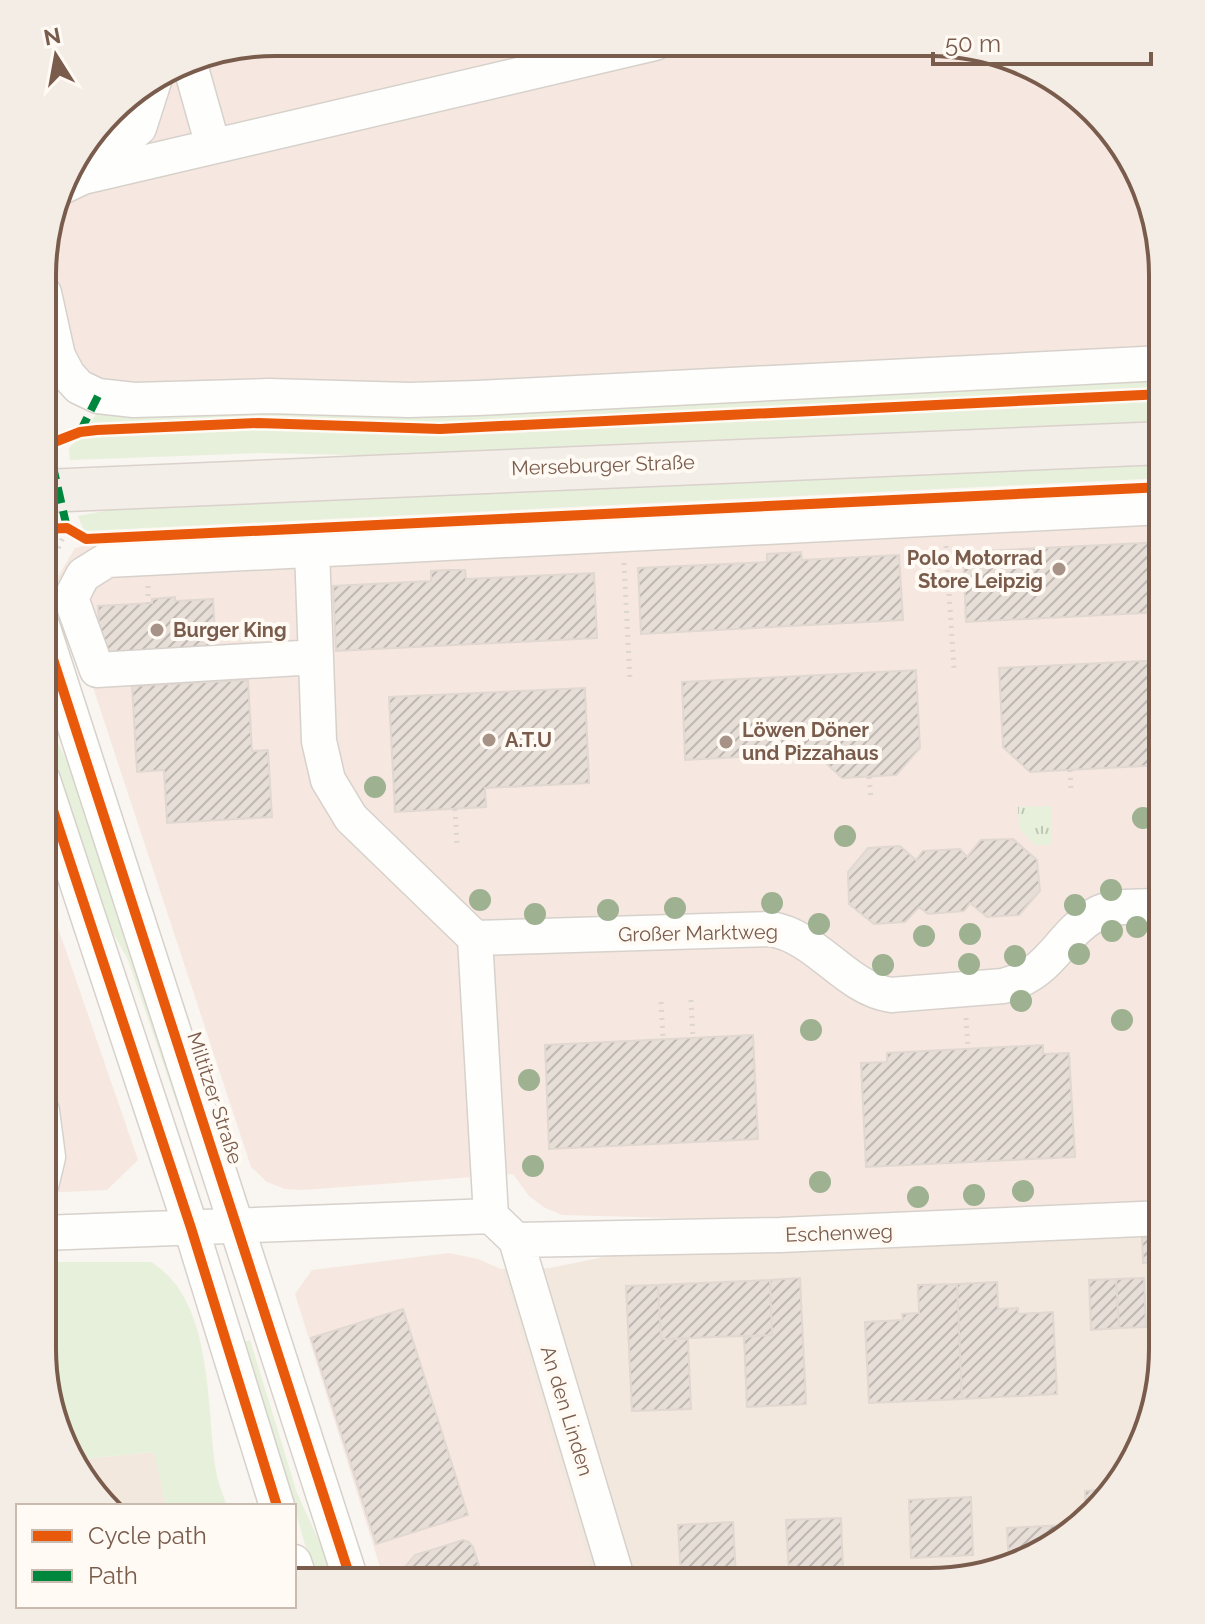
<svg xmlns="http://www.w3.org/2000/svg" width="1205" height="1624" font-family="Raleway,sans-serif">
	<style>
		.residential { fill: #f2e8de }
		.commercial { fill: #f6e8e1 }
		.green { fill: #e7f0db }
		.park { fill: url(#park-tufts) }
		.building { fill: url(#building-hatch); stroke: #e2d8d2; stroke-width: 2 }
		.lines { fill: none; stroke-linecap: round; stroke-linejoin: round }
		.minor-casing { stroke: #d7d1cb; stroke-width: 37 }
		.major-casing { stroke: #dad1cc; stroke-width: 45 }
		.path { stroke: #dcd5d0; stroke-width: 5; stroke-dasharray: 2 6; stroke-linecap: butt }
		.minor { stroke: #fefefd; stroke-width: 34 }
		.major { stroke: #f3eee8; stroke-width: 42 }
		.quiet { stroke: #00873e; stroke-width: 8; stroke-dasharray: 16 8; stroke-linecap: butt }
		.cycleway-casing { stroke: #fffaf3; stroke-width: 15 }
		.cycleway { stroke: #e8590c; stroke-width: 10 }
		.tree { fill: #9eb190 }
		.poi-dot { fill: #a69286; stroke: #fffaf3; stroke-width: 3 }
		.labels { text-anchor: middle; stroke-width: 8; stroke-linejoin: round; paint-order: stroke }
		.street-label { font-size: 20px; fill: #7a5c4d; stroke: #fffaf3 }
		.poi-label { font-size: 20px; font-weight: bold; fill: #7a5c4d; stroke: #fffaf3; text-anchor: start }
		.rim { fill: none; stroke: #7a5c4d; stroke-width: 4 }
	</style>
	<defs>
		<pattern id="park-tufts" width="24" height="20" patternUnits="userSpaceOnUse" patternTransform="scale(2)"><rect width="24" height="20" fill="#e7f0db"/><path d="M3 7l-1-3M5 7V3M7 7l1-3M15 17l-1-3M17 17v-4M19 17l1-3" fill="none" stroke="#c0c6b4"/></pattern>
		<pattern id="building-hatch" width="6" height="6" patternUnits="userSpaceOnUse" patternTransform="scale(2)"><rect width="6" height="6" fill="#e6ded7"/><path d="M-1 1l2-2M0 6l6-6M5 7l2-2" fill="none" stroke="#bfb7b1"/></pattern>
	</defs>
	<rect width="100%" height="100%" fill="#f9f5f0"/>
	<path class="residential" d="M1163 1204 1162 1365 1124 1479 1034 1558 931 1582 593 1581 501 1269 550 1268 779 1221Z
		M155 1452 166 1506H113L73 1460Z"/>
	<path class="commercial" d="M275 42 961 44 1072 90 1139 171 1163 274V356L77 406 50 381 44 358V244L73 159 122 99 199 54Z
		M1163 497V1204L779 1221 562 1215 545 1208 529 1196 513 1174 304 1190 285 1189 267 1182 251 1167 57 578 75 548 99 542Z
		M43 884 138 1160 107 1190 42 1193Z
		M449 1253 478 1259 501 1269 593 1581 384 1580 295 1294 312 1270Z"/>
	<path class="green" d="M1163 376V388L416 425 258 418 88 426 99 410Z
		M1163 399V422L512 455 393 456 262 453 70 460 69 448 79 438 99 436 259 429 435 436Z
		M1163 458V478L84 531 78 516 110 510Z
		M43 713 73 773 189 1107 179 1110 128 960 102 912 91 882 43 737Z
		M42 1262H151C214 1300 206 1406 216 1471 218 1483 223 1495 227 1506H166L154 1452 73 1460 66 1453 42 1350Z
		M250 1340 297 1493 337 1580H315L294 1506H292L241 1343Z"/>
	<path class="park" d="M1051 806 1052 845H1035L1019 828 1018 807Z"/>
	<path class="building" d="M1163 542V612L966 622 963 552Z
		M801 552 802 560 899 555 903 620 641 634 638 568 767 562V554Z
		M448 570H465L466 579 594 573 597 638 336 651 333 586 431 581V571Z
		M175 597V601L213 599 216 655 101 662 98 606 152 603V599Z
		M1163 660V765L1030 772 1003 747 999 668Z
		M916 670 920 748 896 775 842 778 815 753 685 760 682 682Z
		M248 680 252 751 268 750 272 817 167 823 164 770 137 772 132 686Z
		M585 688 589 783 485 788 486 807 395 812 389 697Z
		M1013 839 1037 860 1040 891 1019 915 987 917 970 903 964 911 928 914 919 907 905 922 874 924 849 904 848 872 868 848 900 846 916 860 923 851 960 849 967 857 981 840Z
		M1163 1025V1178H1156L1151 1026Z
		M753 1035 758 1139 549 1149 545 1045Z
		M1043 1045V1054L1069 1053 1075 1157 866 1167 861 1063 887 1062V1053Z
		M1142 1238H1163V1262L1143 1263Z
		M800 1278 806 1404 747 1407 744 1337 772 1335 770 1280Z
		M1144 1278 1146 1327 1119 1328 1116 1279Z
		M1116 1279 1119 1328 1091 1330 1089 1280Z
		M770 1280 772 1335 661 1339 658 1285Z
		M997 1282 998 1309 1018 1308V1314L1053 1312 1057 1394 962 1399 957 1284Z
		M957 1284 962 1399 869 1403 865 1322 903 1320 902 1314 919 1313 918 1285Z
		M658 1285 661 1339H688L691 1409 632 1411 626 1286Z
		M403 1309 468 1515 376 1544 311 1338Z
		M1112 1489 1086 1512 1085 1491Z
		M971 1497 973 1555 911 1558 909 1500Z
		M841 1518 843 1571 789 1574 786 1520Z
		M733 1522 736 1576 681 1578 678 1525Z
		M1065 1525 1066 1530 1034 1558 1009 1564 1007 1528Z
		M463 1540 469 1542 473 1547 484 1581H406L404 1568 415 1555Z
		M776 1568V1575L844 1571 845 1582 718 1581V1577L748 1576V1569Z
		M718 1577V1581H698V1578Z"/>
	<g class="lines">
		<defs>
			<path id="minor" d="M189 61 213 146
				M79 151 122 142 139 128 154 81
				M64 186 83 177 655 43
				M44 293 58 356 68 375 79 387 98 396 134 400 269 396 409 400 478 398 1163 363
				M312 550 319 741 328 780 351 818 475 938 491 1216
				M43 628 351 1580
				M316 657 97 670 71 598 83 575 107 560 1163 507
				M43 780 191 1228 277 1506
				M475 938 771 929C818 937 845 988 891 995L1003 986C1052 974 1059 935 1095 915 1113 904 1142 907 1163 906
				M42 1182 48 1157 42 1111
				M42 1233 491 1216 516 1240 618 1581
				M516 1240 780 1235 1163 1218
				M294 1562 300 1580"/>
			<path id="major" d="M44 491 1163 443"/>
		</defs>
		<use href="#minor" class="minor-casing"/>
		<use href="#major" class="major-casing"/>
		<path class="path" d="M946 546 954 669
			M43 550 58 549 67 528
			M624 563 630 680
			M148 586V605
			M1070 770 1071 789
			M869 777 871 797
			M455 809 457 844
			M691 1000 693 1038
			M661 1002 663 1039
			M966 1018 968 1049"/>
		<use href="#minor" class="minor"/>
		<use href="#major" class="major"/>
		<path class="quiet" d="M80 432 98 396
			M44 443 48 445 67 528 73 531"/>
		<defs>
			<path id="cycleway" d="M44 446 80 432 97 430 258 423 440 429 1163 394
				M44 529 67 528 86 539 1163 487
				M43 628 351 1580
				M43 780 191 1228 277 1506"/>
		</defs>
		<use href="#cycleway" class="cycleway-casing"/>
		<use href="#cycleway" class="cycleway"/>
	</g>
	<g class="tree">
		<circle cx="375" cy="787" r="11"/>
		<circle cx="1143" cy="818" r="11"/>
		<circle cx="845" cy="836" r="11"/>
		<circle cx="1111" cy="890" r="11"/>
		<circle cx="480" cy="900" r="11"/>
		<circle cx="772" cy="903" r="11"/>
		<circle cx="1075" cy="905" r="11"/>
		<circle cx="675" cy="908" r="11"/>
		<circle cx="608" cy="910" r="11"/>
		<circle cx="535" cy="914" r="11"/>
		<circle cx="819" cy="924" r="11"/>
		<circle cx="1137" cy="927" r="11"/>
		<circle cx="1112" cy="931" r="11"/>
		<circle cx="970" cy="934" r="11"/>
		<circle cx="924" cy="936" r="11"/>
		<circle cx="1079" cy="954" r="11"/>
		<circle cx="1015" cy="956" r="11"/>
		<circle cx="969" cy="964" r="11"/>
		<circle cx="883" cy="965" r="11"/>
		<circle cx="1021" cy="1001" r="11"/>
		<circle cx="1122" cy="1020" r="11"/>
		<circle cx="811" cy="1030" r="11"/>
		<circle cx="529" cy="1080" r="11"/>
		<circle cx="533" cy="1166" r="11"/>
		<circle cx="820" cy="1182" r="11"/>
		<circle cx="1023" cy="1191" r="11"/>
		<circle cx="974" cy="1195" r="11"/>
		<circle cx="918" cy="1197" r="11"/>
	</g>
	<g class="poi-dot">
		<circle cx="1059" cy="569" r="8"/>
		<circle cx="157" cy="630" r="8"/>
		<circle cx="489" cy="740" r="8"/>
		<circle cx="726" cy="742" r="8"/>
	</g>
	<g class="labels">
		<g class="street-label">
			<text transform="translate(603 465) rotate(-2)" y="7">Merseburger Straße</text>
			<text transform="translate(698 933) rotate(-1)" y="7">Großer Marktweg</text>
			<text transform="translate(215 1098) rotate(72)" y="7">Miltitzer Straße</text>
			<text transform="translate(839 1233) rotate(-2)" y="7">Eschenweg</text>
			<text transform="translate(567 1411) rotate(73)" y="7">An den Linden</text>
		</g>
		<g class="poi-label">
			<text x="1043" y="565" text-anchor="end">Polo Motorrad<tspan x="1043" dy="23">Store Leipzig</tspan></text>
			<text x="173" y="637">Burger King</text>
			<text x="742" y="737">Löwen Döner<tspan x="742" dy="23">und Pizzahaus</tspan></text>
			<text x="505" y="747">A.T.U</text>
		</g>
	</g>
	<path d="M0 0H1205V1624H0ZM275 56H930A219 219 0 0 1 1149 275V1349A219 219 0 0 1 930 1568H275A219 219 0 0 1 56 1349V275A219 219 0 0 1 275 56Z" fill="#f4ede6" fill-rule="evenodd"/>
	<path class="rim" d="M275 56H930A219 219 0 0 1 1149 275V1349A219 219 0 0 1 930 1568H275A219 219 0 0 1 56 1349V275A219 219 0 0 1 275 56Z"/>
	<rect x="16" y="1504" width="280" height="104" fill="#fffaf3" stroke="#cabbb1" stroke-width="2"/>
	<rect x="32" y="1530" width="40" height="12" fill="#e8590c" stroke="#cabbb1" stroke-width="2"/>
	<text x="88" y="1544" font-size="24" fill="#7a5c4d">Cycle path</text>
	<rect x="32" y="1570" width="40" height="12" fill="#00873e" stroke="#cabbb1" stroke-width="2"/>
	<text x="88" y="1584" font-size="24" fill="#7a5c4d">Path</text>
	<g transform="translate(56 56) rotate(349)" stroke="#fffaf3" stroke-width="6" paint-order="stroke">
	<path d="M0-6L14 30L0 20L-14 30Z" fill="#7a5c4d"/>
	<text y="-12" font-size="22" font-weight="bold" text-anchor="middle" fill="#7a5c4d">N</text>
	</g>
	<path d="M933 52v12h218v-12" fill="none" stroke="#7a5c4d" stroke-width="4"/>
	<text x="945" y="52" font-size="24" fill="#7a5c4d" stroke="#fffaf3" stroke-width="6" paint-order="stroke">50 m</text>
</svg>
